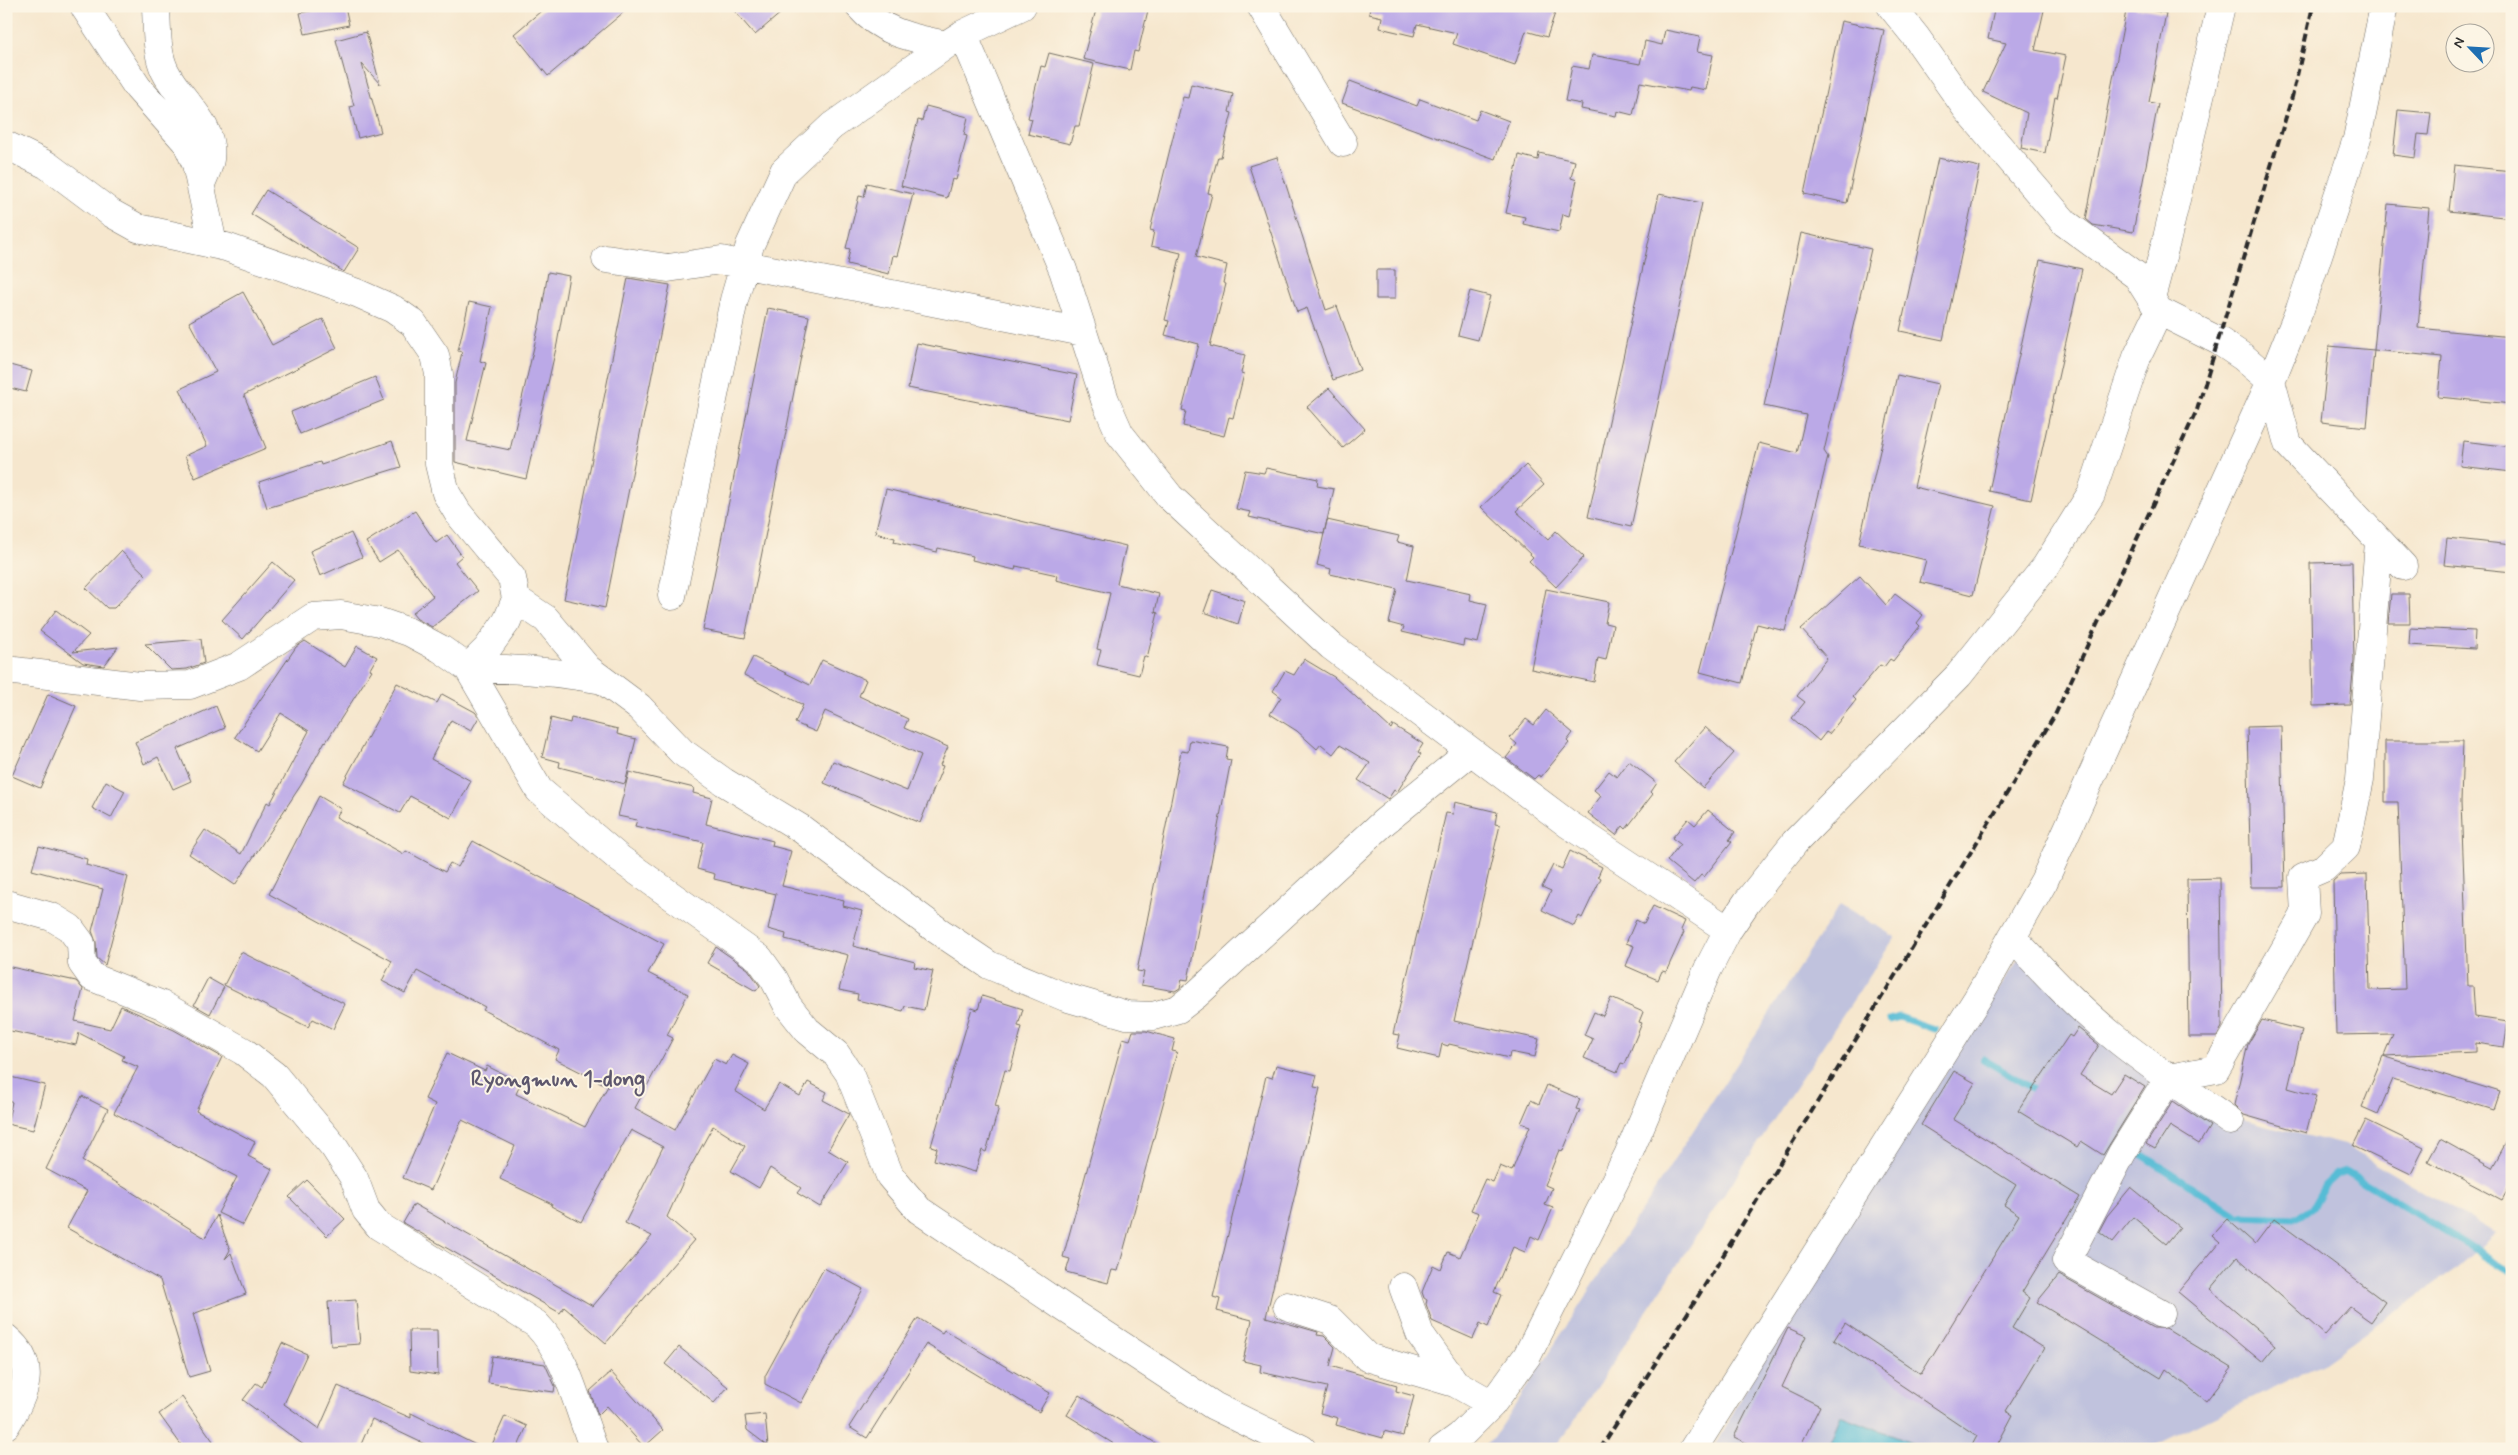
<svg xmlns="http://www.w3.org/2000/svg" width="2518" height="1455" font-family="Mynerve,sans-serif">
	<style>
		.industrial { fill: #c0c2dd }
		.water { fill: #57bcd5; stroke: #417480 }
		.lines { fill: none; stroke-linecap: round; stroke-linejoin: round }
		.stream { stroke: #57bcd5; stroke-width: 7 }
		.building { fill: #bba9e7 }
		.minor-casing { stroke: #726d64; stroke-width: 29 }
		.minor { stroke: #fff; stroke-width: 28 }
		.rail { stroke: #2b2b2b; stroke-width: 4; stroke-dasharray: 8 4; stroke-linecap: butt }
		.labels { text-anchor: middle; stroke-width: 4; stroke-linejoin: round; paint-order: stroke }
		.quarter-label { font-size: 22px; font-weight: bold; fill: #5d576d; stroke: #fcf5e5 }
	</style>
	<rect width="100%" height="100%" fill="#fcf5e5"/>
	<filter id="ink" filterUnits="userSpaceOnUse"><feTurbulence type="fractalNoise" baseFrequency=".02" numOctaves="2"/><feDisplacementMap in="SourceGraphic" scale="10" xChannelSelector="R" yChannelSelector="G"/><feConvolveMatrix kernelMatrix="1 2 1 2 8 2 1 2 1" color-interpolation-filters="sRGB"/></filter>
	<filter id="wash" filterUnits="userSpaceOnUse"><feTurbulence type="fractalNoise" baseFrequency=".0096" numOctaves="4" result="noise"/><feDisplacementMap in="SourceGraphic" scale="20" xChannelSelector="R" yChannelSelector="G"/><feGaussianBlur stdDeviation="1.12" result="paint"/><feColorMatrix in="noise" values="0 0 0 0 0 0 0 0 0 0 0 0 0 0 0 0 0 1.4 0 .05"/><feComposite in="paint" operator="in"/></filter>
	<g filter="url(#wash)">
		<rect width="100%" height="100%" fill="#f6e7ce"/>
		<path class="industrial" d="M1840 904 1895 937 1570 1427 1553 1449H1480L1494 1438Z
			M2027 946 2118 1033 2230 1116 2344 1145 2495 1234 2454 1270 2325 1362 2148 1449H1716L1714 1447 1784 1321Z"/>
		<path class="water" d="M1841 1415 1926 1449H1827Z"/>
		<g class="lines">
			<path class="stream" d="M1890 1020 1899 1017 1934 1029
				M1983 1059 2040 1093
				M2135 1150 2237 1216 2298 1218 2312 1208 2325 1185 2337 1174 2346 1171 2512 1272"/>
		</g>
		<g id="blocks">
			<path class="building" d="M334 6H345L349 25 305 34 300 13Z
				M547 6H631L548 76 514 34Z
				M730 6H789L755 35Z
				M1097 6H1149L1138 52 1134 51 1130 70 1083 59Z
				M1370 6H1534L1555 13 1547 37 1526 31 1515 65 1453 44 1457 33 1417 24 1414 36 1380 28 1382 17 1369 14Z
				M1995 6H2045L2035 50 2066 56 2057 98 2055 97 2045 153 2021 148 2027 113 1983 92 2006 43 1988 39Z
				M2127 6 2166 13 2149 102 2158 104 2133 232 2093 225 2086 219Z
				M1841 21 1884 30 1847 203 1804 194Z
				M1665 30 1700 37 1697 52 1713 55 1706 90 1690 87 1689 91 1640 82 1633 115 1617 111 1616 116 1581 109 1582 104 1565 101 1572 66 1589 69 1592 55 1640 64 1645 41 1662 45Z
				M366 32 380 84 362 64 381 132 358 138 350 107 354 106 336 40Z
				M1049 53 1094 64 1079 126H1075L1070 144 1028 134 1032 119 1028 118 1041 66 1045 67Z
				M1350 81 1417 106 1420 99 1476 120 1480 110 1509 121 1495 159 1342 103Z
				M1191 84 1233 94 1229 112 1232 113 1221 157H1218L1208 193 1212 194 1196 257 1227 265 1223 283 1226 284 1210 346 1245 355 1241 373 1244 374 1233 418 1229 417 1224 436 1183 426 1186 411 1182 410 1199 344 1165 335 1169 321 1165 320 1181 253 1151 246 1154 231 1150 230 1170 149 1183 97 1188 98Z
				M926 106 968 117 964 135 967 136 956 180 952 179 947 198 901 186 918 120 922 121Z
				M2398 110 2431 113 2428 135 2418 134 2415 158 2393 155Z
				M1539 153 1575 161 1571 178 1577 180 1569 216 1563 214 1559 232 1523 224 1525 217 1506 213 1519 155 1538 160Z
				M1277 157 1326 310 1337 306 1360 370 1333 380 1307 308 1297 312 1249 166Z
				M1938 158 1980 167 1943 340 1900 331Z
				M2454 165 2512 171V218L2449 211Z
				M867 183 913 194 897 256 893 255 889 274 847 264 850 249 846 248 859 196 864 197Z
				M266 190 359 248 344 272 251 214Z
				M1659 194 1702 203 1631 527 1588 517Z
				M2388 204 2429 208 2418 328 2512 337V404L2438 397 2442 357 2374 350Z
				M1801 233 1871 249 1824 451 1828 457 1785 631 1757 624 1742 683 1700 672 1759 443 1797 453 1806 415 1764 406Z
				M2040 260 2082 269 2031 500 1989 491Z
				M1376 270H1395V299H1376Z
				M548 272 569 276 557 344 526 479 455 462V383L462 352 458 351 469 302 492 307 480 361 486 363 467 441 510 450 540 321Z
				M628 278 670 285 605 608 564 599Z
				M1470 291 1490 296 1478 340 1458 335Z
				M243 292 272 345 323 319 337 348 244 395 266 448 195 478 185 456 207 446 180 389 216 372 189 322Z
				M768 308 809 316 745 638 703 630Z
				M917 343 1077 375 1068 420 908 388Z
				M2329 346 2374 350 2367 427 2321 422Z
				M6 364 32 371 26 392 6 387Z
				M1897 375 1938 384 1914 487 1995 506 1973 595 1920 582 1926 560 1859 544Z
				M375 377 384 400 300 434 291 412Z
				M1329 388 1365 429 1343 448 1307 407Z
				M392 441 401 467 267 508 259 482 320 462 321 465Z
				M2463 441 2512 447V472L2460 466Z
				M1526 465 1544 485 1516 511 1548 540 1556 531 1584 557 1556 587 1529 561 1533 557 1481 507Z
				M1266 468 1318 479 1317 486 1334 489 1324 534 1249 517 1251 512 1236 509 1245 470 1264 473Z
				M886 489 1126 546 1117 584 1159 594 1155 612 1158 613 1147 658 1144 656 1139 675 1097 665 1101 650 1097 649 1110 593 1056 580 1057 575 1016 566 1015 570 972 560 973 556 938 548 937 552 894 542 895 538 875 533Z
				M415 511 436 543 447 535 462 556 455 562 478 591 432 627 417 619 412 613 433 596 398 550 379 562 366 542Z
				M1327 520 1399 536 1397 542 1414 546 1407 580 1471 594 1470 600 1487 604 1478 643 1464 640 1463 646 1402 632 1404 627 1389 623 1397 589 1330 574 1331 569 1317 565Z
				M351 533 362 557 320 576 310 551Z
				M2447 538 2512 545V572L2444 565Z
				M121 551 146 575 114 608H107L86 588Z
				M273 562 294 580 243 639 222 620Z
				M2352 562 2354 661 2350 705 2313 706 2310 563Z
				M1860 576 1886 605 1895 594 1923 615 1917 623 1920 626 1893 661 1890 659 1884 667 1880 665 1853 697 1856 700 1829 734 1826 732 1819 741 1792 718 1805 702 1797 696 1827 658 1801 629Z
				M1546 589 1609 602 1605 623 1613 625 1606 660 1598 658 1594 682 1531 669Z
				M1212 590 1245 601 1238 624 1204 612Z
				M2391 594H2409L2410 623H2388Z
				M56 610 89 635 73 652 118 647 104 666 83 663 40 631Z
				M2410 628 2475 631 2474 649 2409 645Z
				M201 639 204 663 187 669 171 670 145 644Z
				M305 641 345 667 357 646 377 657 370 669 372 670 326 742 325 741 301 785 235 885 189 854 205 830 241 854 267 802 270 804 309 731 281 713 257 751 235 737 296 647Z
				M753 657 810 685 822 660 866 680 859 696 908 719 904 728 948 747 940 765 943 766 920 823 824 783 833 761 907 791 921 755 825 711 816 732 795 723 803 705 744 675Z
				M1304 659 1334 677 1391 729 1393 725 1423 744 1418 752 1421 754 1399 789 1397 792 1394 790 1388 799 1358 780 1370 763 1340 745 1333 754 1321 744 1317 749 1297 731 1270 714 1281 697 1273 691 1285 671 1294 675Z
				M397 683 437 703 442 694 475 712 479 717 471 731 451 720 431 759 471 781 451 818 410 796 400 813 343 783Z
				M48 694 76 706 40 788 12 776Z
				M216 706 225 728 177 749 191 781 173 789 158 757 144 764 135 742Z
				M1546 710 1573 733 1567 741 1569 743 1541 777 1538 775 1534 779 1506 758 1517 744 1510 738 1526 719 1534 725Z
				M551 718 570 723 571 718 618 729 617 734 636 739 625 784 559 767 560 762 542 757Z
				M2281 726 2285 887H2251L2247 727Z
				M1705 727 1734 753 1703 788 1674 762Z
				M1190 740 1228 747 1226 759 1231 760 1188 980 1182 979 1180 988 1175 991 1141 985 1144 972 1137 971 1181 751 1188 752Z
				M2385 741H2463L2461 802 2468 986H2473L2475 1017 2508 1022 2504 1047 2476 1043V1052L2384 1056 2393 1034 2336 1035 2333 881 2340 875 2367 874 2370 990 2405 989 2398 802H2385Z
				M1629 761 1657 783 1651 792 1653 794 1626 829 1623 826 1616 835 1588 813 1601 796 1594 790 1609 771 1617 777Z
				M629 772 694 788 693 793 712 798 706 824 773 841 772 846 791 851 782 886 844 901 843 906 862 911 853 946 915 962 914 967 933 971 924 1010 905 1006 903 1011 857 1000 858 994 839 990 848 955 785 939 786 934 768 929 776 894 714 879 715 874 697 869 703 842 635 826 637 820 618 816Z
				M106 781 125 791 111 818 92 808Z
				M319 796 341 809 336 817 404 854 406 851 445 872 450 863 458 867 473 841 664 944 648 973 688 994 667 1035 673 1038 635 1108 675 1130 714 1059 726 1065 732 1055 749 1064 735 1091 764 1109 779 1084 800 1096 808 1082 827 1092 823 1100 849 1114 828 1150 848 1162 820 1207 797 1193 801 1188 770 1168 759 1188 731 1171 745 1146 713 1126 687 1173 667 1217 694 1240 606 1343 564 1307 560 1313 403 1223 414 1204 593 1306 652 1236 625 1223 663 1147 631 1130 581 1222 551 1206 552 1204 500 1179 515 1146 462 1120 431 1190 403 1178 435 1104 425 1099 447 1053 485 1071 487 1066 521 1083 516 1094 585 1127 608 1086 555 1059 559 1050 483 1010 485 1007 417 971 405 993 382 981 392 961 269 894Z
				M1455 802 1497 812 1495 824 1500 825 1454 1021 1539 1039 1535 1057 1510 1052 1509 1058 1449 1044 1448 1046 1442 1044 1439 1058 1397 1048 1400 1035 1393 1034 1446 813 1453 814Z
				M1708 810 1735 832 1729 840 1732 842 1704 877 1701 875 1694 883 1667 861 1680 844 1672 838 1688 819 1695 825Z
				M39 846 87 859 86 865 128 877 105 965 97 958 96 942 92 931 103 889 32 870Z
				M1570 851 1602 867 1598 876 1601 878 1582 918 1579 916 1574 926 1542 910 1551 891 1542 887 1553 865 1562 869Z
				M2220 878 2222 1027 2217 1037H2189L2187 879Z
				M1653 906 1685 921 1681 930 1684 932 1666 972 1662 971 1658 980 1626 966 1634 946 1626 943 1636 920 1644 924Z
				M716 947 748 969 760 986 756 991 707 963Z
				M241 952 345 1004 333 1029 313 1019 308 1027 224 985Z
				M6 966 76 981 83 989 75 1021 110 1029 121 1006 174 1030 222 1057 196 1111 255 1142 248 1156 272 1169 243 1225 218 1213 237 1177 114 1113 138 1067 122 1060 124 1056 79 1033 76 1045 6 1030Z
				M208 978 224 987 210 1014 194 1005Z
				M982 996 1023 1009 1018 1026 1022 1027 1010 1071 1005 1070 995 1106 999 1107 986 1152 982 1150 975 1172 934 1160 937 1148 931 1146 972 1008 978 1010Z
				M1611 998 1643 1012 1639 1022 1642 1023 1625 1064 1621 1063 1617 1072 1584 1058 1593 1039 1584 1035 1594 1012 1603 1016Z
				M2262 1020 2302 1030 2288 1088 2316 1096 2306 1133 2244 1115 2234 1105 2248 1044Z
				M2078 1028 2099 1045 2080 1075 2111 1094 2124 1074 2145 1087 2103 1155 2081 1141 2077 1147 2018 1111 2069 1035 2072 1037Z
				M1133 1031H1146L1175 1039 1172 1051 1177 1052 1118 1271 1112 1270 1108 1283 1066 1272 1070 1259 1063 1257 1123 1038 1130 1040Z
				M2383 1056 2500 1092 2494 1110 2393 1079 2378 1114 2362 1107Z
				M1276 1065 1317 1075 1314 1087 1320 1088 1266 1317 1318 1332 1317 1335 1324 1336 1335 1347 1330 1366 1397 1385 1396 1391 1414 1396 1403 1436 1384 1431 1383 1438 1336 1425 1338 1418 1320 1413 1327 1387 1260 1372 1261 1365 1243 1361 1252 1320 1217 1311 1220 1299 1213 1297 1266 1076 1272 1078Z
				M1954 1071 1975 1083 1953 1119 2080 1197 2022 1292 2030 1298 2012 1328 2044 1348 2006 1411 2013 1415 1995 1449H1970L1977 1436 1834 1340 1845 1323 1921 1374 2019 1215 2004 1205 2016 1185 1921 1125Z
				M6 1076 45 1085 33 1130 7 1124 12 1102 6 1100Z
				M1547 1085 1580 1099 1576 1109 1580 1110 1563 1151 1559 1150 1545 1185 1552 1188 1545 1205 1553 1208 1539 1240 1531 1236 1525 1252 1513 1247 1494 1292 1501 1295 1488 1327 1480 1323 1473 1339 1432 1321 1426 1304 1427 1300 1424 1298 1422 1292 1433 1265 1441 1269 1448 1252 1460 1257 1479 1213 1471 1210 1485 1179 1493 1182 1500 1166 1512 1171 1530 1126 1521 1123 1531 1100 1539 1104Z
				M82 1096 108 1109 82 1161 205 1238 217 1215 230 1250 225 1259 231 1253 246 1294 193 1314 210 1371 189 1377 160 1280 67 1228 87 1191 46 1169Z
				M2173 1101 2210 1126 2199 1144 2170 1126 2155 1149 2146 1144Z
				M2366 1120 2424 1148 2411 1174 2353 1146Z
				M2512 1132V1182L2502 1200 2428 1161 2440 1139 2492 1168Z
				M307 1180 345 1219 327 1236 289 1197Z
				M2131 1187 2180 1227 2166 1244 2133 1217 2113 1242 2099 1231 2107 1216Z
				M2227 1219 2255 1244 2274 1219 2385 1302 2371 1322 2350 1307 2325 1335 2237 1257 2210 1289 2276 1345 2262 1362 2178 1292 2220 1242 2212 1235Z
				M824 1268 863 1289 801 1403 765 1384V1376Z
				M2059 1275 2153 1328H2166L2232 1368 2206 1401 2166 1369 2161 1378 2037 1302Z
				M356 1300 360 1344 331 1346 328 1302Z
				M918 1318 942 1333 944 1330 1050 1393 1039 1412 926 1344 867 1438 849 1427Z
				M1788 1328 1806 1336 1782 1387 1820 1406 1799 1449H1759L1734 1437Z
				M409 1330H437L438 1375 410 1371Z
				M282 1343 307 1354 284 1404 319 1429 338 1386 411 1418V1413L484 1449H435L372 1419 359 1449H309L243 1400 256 1383 262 1387Z
				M679 1347 728 1387 714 1403 665 1364Z
				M492 1356 545 1364 555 1386 554 1392 488 1383Z
				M611 1372 663 1430 644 1447 607 1406 598 1415 590 1391Z
				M1079 1395 1165 1449H1122L1067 1415Z
				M182 1397 213 1441 203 1449H184L159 1414Z
				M765 1414 768 1446 747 1430 745 1416Z
				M505 1416 527 1426 517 1449H490Z"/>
		</g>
	</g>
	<g filter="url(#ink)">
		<use href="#blocks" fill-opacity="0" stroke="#726d64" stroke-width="1"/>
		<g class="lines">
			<defs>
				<path id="minor" d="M156 6C157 26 156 53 165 71 179 100 215 123 210 159 209 167 204 176 201 184
					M859 6C882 33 913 38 946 45
					M1261 6 1343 143
					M1891 6 1916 37 1966 108 2065 223 2137 276 2159 311 2219 341 2243 357 2271 381 2288 444 2403 566
					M85 8 138 88 187 143 196 164 213 244
					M963 34 1063 270 1105 400 1120 434 1170 497 1331 646 1568 824 1728 930
					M6 145 47 165 111 213 138 228 226 247 357 293 393 309 413 323 435 355 439 374V464L446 493 458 513 512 578 516 599 507 621 487 649 468 668
					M606 259 668 268 721 260 1083 332
					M2151 298 2167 238 2221 6
					M672 596 734 300 750 245 784 171 832 126 946 45 963 34 1022 6
					M516 599 546 619 588 669 639 707 682 752 724 782 800 828 937 930 989 965 1065 997 1127 1015 1153 1016 1178 1009 1196 995 1384 822 1470 752
					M468 668C514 668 558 672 603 680
					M6 670 140 686 190 685 239 666 313 617 341 615 380 622 409 632 441 649 468 668 539 790 620 859 759 958 774 979 788 1006 807 1030 836 1054 849 1073 890 1176 919 1210 1063 1307 1214 1406 1302 1449
					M6 904 52 917 70 928 81 943 82 963 92 977 162 1005 243 1051 274 1075 334 1147 354 1178 366 1210 379 1226 536 1324C568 1356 577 1407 594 1449
					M2012 937C2045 973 2080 1010 2119 1041 2154 1069 2193 1095 2230 1121
					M1403 1287 1420 1334 1455 1383
					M1287 1306 1330 1320 1367 1357 1455 1383 1492 1404
					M2161 1314 2066 1261 2122 1153 2169 1078 2216 1069 2305 914 2303 877 2324 868 2346 847 2360 779 2379 542
					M6 1338C39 1365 25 1395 6 1425
					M1442 1449 1460 1436 1492 1404 1527 1356 1628 1155 1708 969 1728 930 1747 902 1795 842 1959 675 2046 566 2091 494 2137 357 2159 311
					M1693 1449 1977 999 2044 881 2271 381 2300 309 2357 139 2384 6"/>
			</defs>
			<use href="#minor" class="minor-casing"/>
			<use href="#minor" class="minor"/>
			<path class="rail" d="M1600 1449 1689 1311 2055 715 2197 410 2292 97 2313 6"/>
		</g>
	</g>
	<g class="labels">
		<g class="quarter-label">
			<text x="558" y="1086">Ryongmun 1-dong</text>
		</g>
	</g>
	<rect width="2518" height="1455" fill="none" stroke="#fcf5e5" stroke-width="25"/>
	<g transform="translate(2470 48) rotate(295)"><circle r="24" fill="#fcf5e5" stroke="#a8a49b"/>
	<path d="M0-4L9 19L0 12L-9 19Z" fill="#1f6fb2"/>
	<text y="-8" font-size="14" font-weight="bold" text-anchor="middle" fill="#2b2b2b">N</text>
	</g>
</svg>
